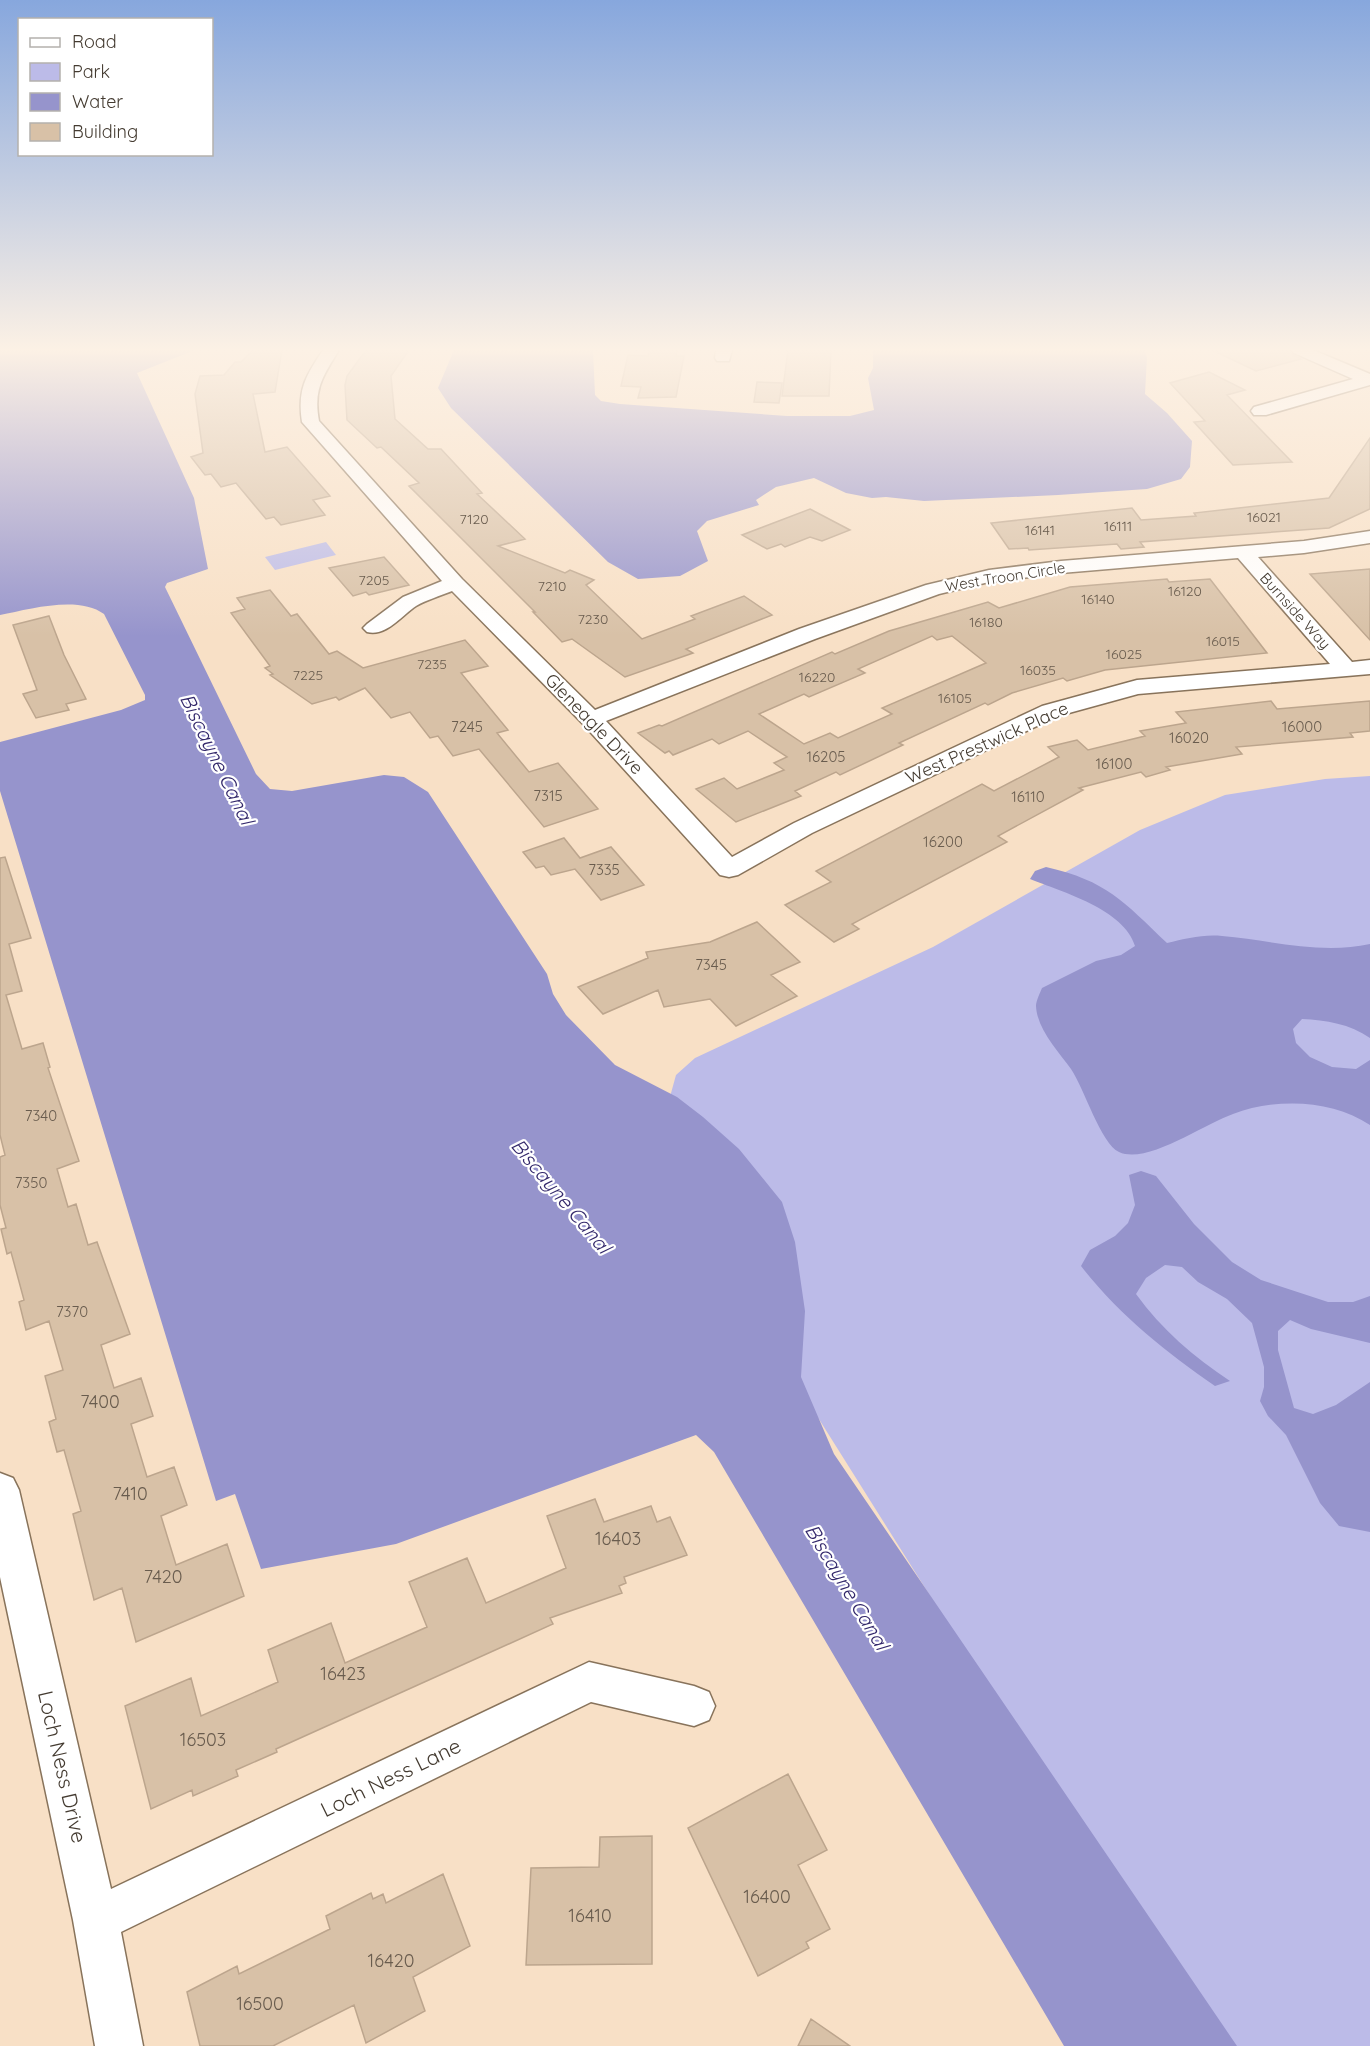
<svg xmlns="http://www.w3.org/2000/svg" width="1370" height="2046" font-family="Quicksand,sans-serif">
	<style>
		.green { fill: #bcbbe8 }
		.water { fill: #9694cc }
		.building { fill: #d8c1a7; stroke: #bca58d; stroke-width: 1.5; fill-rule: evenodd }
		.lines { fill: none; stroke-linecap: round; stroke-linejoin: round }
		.street-casing { stroke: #88735b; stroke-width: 3 }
		.street { fill: #fff; fill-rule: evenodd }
		.labels { text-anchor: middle; stroke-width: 4.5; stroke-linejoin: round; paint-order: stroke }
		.far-number-label { font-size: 14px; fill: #695c4e }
		.far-street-label { font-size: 15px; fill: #443b31; stroke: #fff }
		.number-label { font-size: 15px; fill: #695c4e }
		.street-label { font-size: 18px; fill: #443b31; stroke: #fff }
		.near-number-label { font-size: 18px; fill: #695c4e }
		.water-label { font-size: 20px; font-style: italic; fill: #33286b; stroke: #fff }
		.near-street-label { font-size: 21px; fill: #443b31; stroke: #fff }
	</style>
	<rect width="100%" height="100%" fill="#f8e0c6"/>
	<path class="green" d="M326 542 336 555 275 570 265 557Z
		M1370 776V2046H1213L773 1346 665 1115 676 1075 695 1058 933 947 1140 830 1225 795 1325 779Z"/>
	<path class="water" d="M0 350H195L137 373 194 498 208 569 167 583 165 587 256 774 270 789 292 791 384 775 404 777 428 792 547 974 553 994 566 1015 615 1065 677 1097 703 1117 739 1149 782 1202 795 1242 805 1311 801 1377 834 1454 1237 2046H1064L714 1452 696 1435 396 1544 261 1569 235 1494 216 1501 0 791V742L121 710 145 700V695L104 614C79 595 29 609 0 615Z
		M454 350H593L595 395 601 401 620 404 787 416H850L874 410 868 378 873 368V350H1144L1147 357 1145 394 1167 413 1192 441 1190 467 1181 479 1147 489 1058 495 924 501 886 497 872 498 846 493 814 478 776 487 756 500 759 505 707 521 697 531 708 561 680 576 638 579 608 562 451 408 438 388Z
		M1046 867C1107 881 1123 901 1167 943 1185 939 1203 934 1222 936 1271 940 1320 955 1370 944V1038C1350 1024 1326 1020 1302 1019L1293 1029 1296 1043 1310 1057 1332 1067 1356 1069 1370 1060V1125C1332 1099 1275 1098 1233 1114 1204 1124 1147 1165 1119 1152 1101 1144 1084 1088 1071 1069 1058 1051 1037 1029 1036 1006 1036 1001 1040 993 1042 988L1096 961 1121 955 1135 946C1124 909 1062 892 1030 879L1035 871Z
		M1141 1171 1156 1176 1194 1224 1232 1262 1261 1280 1328 1302H1353L1370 1296V1343L1311 1329 1290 1320 1278 1331V1350L1294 1408 1313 1414 1336 1405 1370 1382V1532L1339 1526 1320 1503 1286 1435 1268 1416 1260 1401 1264 1387V1367L1252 1323 1227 1299 1198 1282 1182 1267 1165 1265 1146 1278 1136 1294C1161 1329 1194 1357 1230 1381L1215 1386C1166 1352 1118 1314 1081 1266L1090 1250 1115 1236 1128 1223 1135 1205 1129 1175Z"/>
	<path class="building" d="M253 350H282L275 392 253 394 265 452 287 447 330 496 313 500 325 515 281 525 274 517 266 519 236 483 221 487 211 474 205 475 191 457 203 453 195 394 200 376 224 375 235 362H241Z
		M366 350H409L391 376 395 419 428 449H441L482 493 477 494 525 539 498 546 565 573 570 570 594 580 586 585 642 639 695 619 691 616 744 596 772 615 686 649 693 653 625 677 572 639 562 642 533 612H535L409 486 419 483 381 447 377 448 347 420 345 385 347 376Z
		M649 350H677L676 356H684L676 397 638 398 641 387 621 386 628 355 648 356Z
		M788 350H831L829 396H782Z
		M1212 350H1290L1293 355 1301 359 1256 371Z
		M1209 372 1245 390 1227 395 1292 462 1233 465 1194 422 1205 421 1170 383Z
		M757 382 782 383 779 403 754 402Z
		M1370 438V509L1329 528 1140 542 1144 547 1121 549 1117 544 1029 550 1028 548 1009 549 991 523 1132 508 1141 520 1196 516 1194 513 1329 498Z
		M810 509 850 530 822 541 810 537 785 547 781 544 767 549 742 535Z
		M384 557 409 585 369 595 366 592 353 596 329 568Z
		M1370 569V640L1310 574Z
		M1167 579 1169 582 1210 579 1267 653 1105 670 1067 681 1063 678 1012 693 988 705 985 703 899 743 903 745 840 775 836 772 795 791 801 796 736 822 696 789 724 778 737 789 784 770 774 763 787 757 748 731 719 744 712 739 673 755 669 751 665 753 638 733 659 725 662 726 832 652 835 654 889 631 961 610 988 602 999 608 1070 587ZM932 636 937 640 952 636 986 663 882 708 892 714 838 738 830 733 804 744 759 714 804 694 809 697 865 673 858 669Z
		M270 590 291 616 297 614 329 654 337 651 363 668 465 640 488 666 461 673 508 730 497 733 529 772 558 763 598 809 544 827 479 749 453 756 438 736 430 738 410 712 391 718 365 688 339 700 336 697 312 704 270 675 273 674 265 668 270 666 231 613 245 609 237 598Z
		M49 616 64 655 86 699 66 704 69 710 36 718 23 694 37 690 13 625Z
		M1271 701 1277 709 1370 701V731L1350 733 1353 737 1236 747 1242 754 1166 767 1170 770 1146 777 1141 772 1079 788 1083 790 998 836 1007 842 852 924 859 929 834 942 785 905 831 882 816 871 982 784 994 791 1059 757 1048 747 1077 740 1088 750 1145 736 1140 731 1186 723 1176 712Z
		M564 838 580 858 611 847 644 885 601 900 575 869 551 875 544 866 536 868 523 852Z
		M5 857 31 938 9 944 22 991 6 995 22 1049 43 1043 50 1067 48 1068 79 1161 57 1169 68 1207 76 1204 88 1245 97 1242 130 1334 101 1345 114 1388 141 1378 153 1416 131 1424 147 1477 174 1467 187 1505 161 1516 176 1565 227 1544 244 1596 136 1642 122 1588 94 1600 73 1514 81 1511 64 1450 57 1452 49 1422 56 1419 45 1376 63 1370 49 1321 26 1330 19 1302 24 1300 11 1252 7 1254 1 1229 6 1228 0 1205V1157L5 1155 0 1135V858Z
		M757 922 800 962 771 975 797 996 736 1026 710 999 664 1007 658 990 603 1014 578 987 648 958 646 952 710 942Z
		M595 1499 604 1522 651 1506 657 1522 670 1517 687 1555 624 1577 626 1583 619 1586 622 1593 550 1618 553 1624 276 1749 277 1752 236 1770 238 1776 193 1796 192 1790 151 1809 125 1706 191 1678 201 1716 278 1682 268 1650 331 1623 345 1663 427 1627 409 1582 467 1558 486 1603 566 1568 547 1516Z
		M788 1774 827 1850 798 1865 830 1929 806 1942 809 1948 758 1976 688 1828Z
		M652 1836V1964L526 1965 531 1868 599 1867 600 1837Z
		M443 1874 470 1946 413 1977 425 2011 366 2043 354 2005 273 2046H200L187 1992 237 1966 239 1974 330 1929 326 1916 371 1893 373 1899 383 1894 386 1903Z
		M811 2019 850 2046H798Z"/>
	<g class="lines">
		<defs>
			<path id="street" d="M323 350H339C323 376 313 389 319 421L462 579 595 710 799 629 926 585 989 570 1061 561 1304 541 1370 531V543L1304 553 1258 557 1352 662 1370 660V674L1138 694 1058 716 812 833 738 875 729 877 720 875 583 724 452 591C440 596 426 600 416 606 401 616 386 637 367 632L363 628 367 624 403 597 442 581 302 422C297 389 306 376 323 350ZM1238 558 1330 664 1137 680 1042 706 794 823 732 857 606 721 815 639 939 594 989 582 1061 573Z
				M716 350H732L729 361H717L715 358Z
				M1292 350H1313L1370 374V385L1266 415H1254L1251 411 1254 407 1353 379 1294 353Z
				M0 1473 13 1478 19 1490 111 1889 589 1662 694 1686 709 1692 715 1706 709 1720 694 1726 591 1702 121 1932 143 2046H95L73 1920 0 1577Z"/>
		</defs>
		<use href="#street" class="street-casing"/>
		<use href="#street" class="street"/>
	</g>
	<linearGradient id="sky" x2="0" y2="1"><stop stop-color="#87a7dd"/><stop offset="0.55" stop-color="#fcf1e5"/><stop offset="1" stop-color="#fcf1e5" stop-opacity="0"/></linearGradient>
	<rect width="1370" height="636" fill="url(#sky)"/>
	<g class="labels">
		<g class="far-number-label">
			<text x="1264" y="522">16021</text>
			<text x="474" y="524">7120</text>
			<text x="1118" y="531">16111</text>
			<text x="1040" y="535">16141</text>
			<text x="374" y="585">7205</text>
			<text x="552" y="591">7210</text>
			<text x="1185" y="596">16120</text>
			<text x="1098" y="604">16140</text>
			<text x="593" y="624">7230</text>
			<text x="986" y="627">16180</text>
			<text x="1223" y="646">16015</text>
			<text x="1124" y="659">16025</text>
			<text x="432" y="669">7235</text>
			<text x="1038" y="675">16035</text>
			<text x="308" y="680">7225</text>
			<text x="817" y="682">16220</text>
			<text x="955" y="703">16105</text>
		</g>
		<g class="far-street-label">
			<text transform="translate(1005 577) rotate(-9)" y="5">West Troon Circle</text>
			<text transform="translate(1295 611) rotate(48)" y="5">Burnside Way</text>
		</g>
		<g class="number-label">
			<text x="467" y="732">7245</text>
			<text x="1302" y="732">16000</text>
			<text x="1189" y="743">16020</text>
			<text x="826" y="762">16205</text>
			<text x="1114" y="769">16100</text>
			<text x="548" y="801">7315</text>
			<text x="1028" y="802">16110</text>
			<text x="943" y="847">16200</text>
			<text x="604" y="875">7335</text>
			<text x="711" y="970">7345</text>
			<text x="41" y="1121">7340</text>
			<text x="31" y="1188">7350</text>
			<text x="72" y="1317">7370</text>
		</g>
		<g class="street-label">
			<text transform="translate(594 724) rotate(46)" y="6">Gleneagle Drive</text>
			<text transform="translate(987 743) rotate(-24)" y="6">West Prestwick Place</text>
		</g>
		<g class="near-number-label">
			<text x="100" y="1408">7400</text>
			<text x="130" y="1500">7410</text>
			<text x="618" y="1545">16403</text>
			<text x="163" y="1583">7420</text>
			<text x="343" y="1680">16423</text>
			<text x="203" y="1746">16503</text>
			<text x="767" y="1903">16400</text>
			<text x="590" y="1922">16410</text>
			<text x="391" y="1967">16420</text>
			<text x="260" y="2010">16500</text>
		</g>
		<g class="water-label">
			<text transform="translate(217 759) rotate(64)" y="7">Biscayne Canal</text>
			<text transform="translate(561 1196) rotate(50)" y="7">Biscayne Canal</text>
			<text transform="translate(847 1587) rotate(59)" y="7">Biscayne Canal</text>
		</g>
		<g class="near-street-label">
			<text transform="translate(62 1767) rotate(77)" y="7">Loch Ness Drive</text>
			<text transform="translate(391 1778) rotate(-26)" y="7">Loch Ness Lane</text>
		</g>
	</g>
	<rect x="18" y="18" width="195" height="138" fill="#ffffff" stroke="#b4b1ad" stroke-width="1.5"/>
	<rect x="30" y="38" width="30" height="9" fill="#ffffff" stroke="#b4b1ad" stroke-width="1.5"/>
	<text x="72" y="48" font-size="18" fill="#443b31">Road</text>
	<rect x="30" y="63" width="30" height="18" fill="#bcbbe8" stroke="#b4b1ad" stroke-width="1.5"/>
	<text x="72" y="78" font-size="18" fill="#443b31">Park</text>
	<rect x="30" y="93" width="30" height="18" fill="#9694cc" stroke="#b4b1ad" stroke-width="1.5"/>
	<text x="72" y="108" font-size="18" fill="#443b31">Water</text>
	<rect x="30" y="123" width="30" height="18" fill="#d8c1a7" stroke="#b4b1ad" stroke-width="1.5"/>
	<text x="72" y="138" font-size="18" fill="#443b31">Building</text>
</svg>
